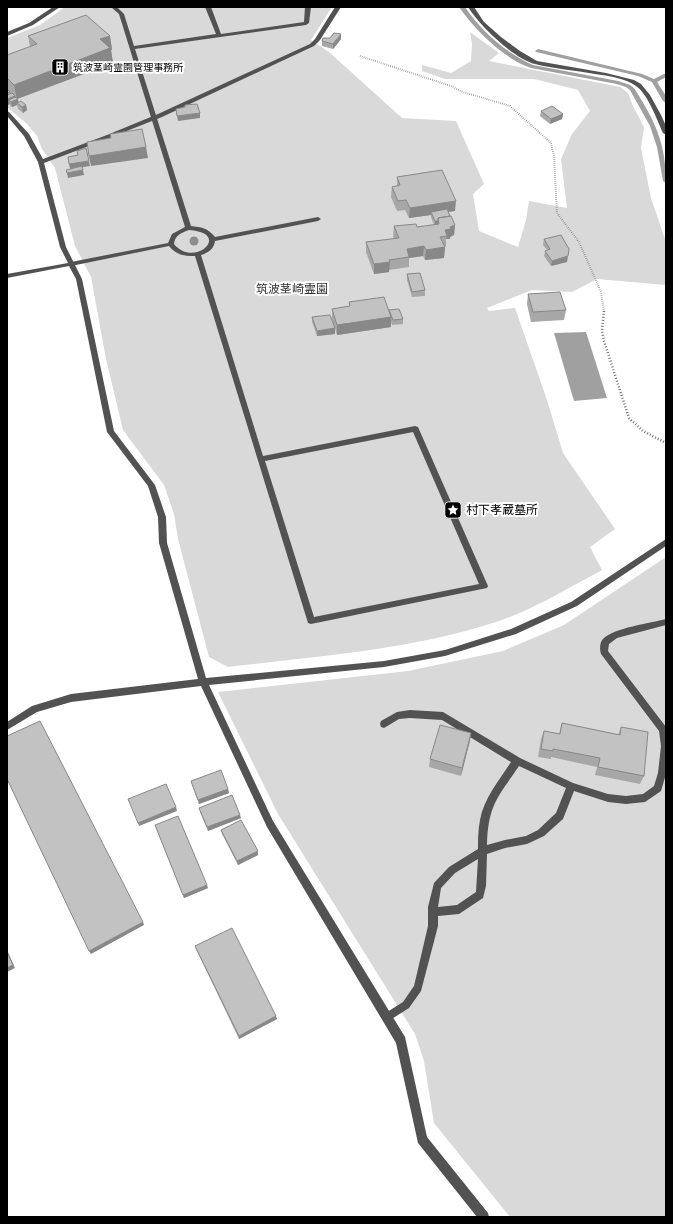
<svg xmlns="http://www.w3.org/2000/svg" width="673" height="1224" font-family="'Asap Condensed','Noto Sans JP',sans-serif">
	<style>
		.green { fill: #d9d9d9 }
		.water { fill: #a0a0a0 }
		.lines { fill: none; stroke-linecap: round; stroke-linejoin: round }
		.stream { fill: #a0a0a0; fill-rule: evenodd }
		.path-far1 { stroke: #747474; stroke-width: 2; stroke-dasharray: 0.5 1.5; stroke-linecap: butt }
		.path { stroke: #747474; stroke-width: 2.5; stroke-dasharray: 1 2; stroke-linecap: butt }
		.service { fill: #525252; fill-rule: evenodd }
		.minor { fill: #525252; fill-rule: evenodd }
		.tree { fill: #8d8d8d }
		.wall { fill: #a7a7a7 }
		.shaded-wall { fill: #888 }
		.building { fill: #c2c2c2; stroke: #888 }
		.labels { text-anchor: middle; stroke-width: 4; stroke-linejoin: round; paint-order: stroke }
		.far-poi-label { font-size: 10px; fill: #000; stroke: #fff; text-anchor: start }
		.park-label { font-size: 12px; fill: #303030; stroke: #fff }
		.poi-label { font-size: 12px; fill: #000; stroke: #fff; text-anchor: start }
	</style>
	<rect width="100%" height="100%" fill="#fff"/>
	<path class="green" d="M65 7H332L311 40 329 52 402 118 456 121 484 184 473 194 479 231 518 247 526 220 529 201 567 208 561 159 572 134 590 111 578 90 534 79H445L422 71V65L451 73 471 61 472 44 470 32 499 53 489 61 620 87 628 93 633 106 644 127 641 148 651 198 666 242V285L597 279 572 292 532 290 487 308 489 311 515 308 547 400 563 453 615 529 590 547 602 570C568 588 533 610 496 622 410 650 318 656 228 667L209 657 178 539 174 514 164 485 123 430 106 359 91 277 75 246 55 168 42 149 37 136 27 124 7 107V38L40 25Z
		M666 557V1217H510L434 1123 424 1061 415 1034 278 814 218 692 408 671 503 651 564 625Z"/>
	<path class="water" d="M586 332 607 398 574 401 554 333Z"/>
	<g class="lines">
		<path class="stream" d="M459 7H465C481 31 506 53 533 65L618 81 630 85 634 88C655 121 666 143 666 183L663 181 657 147 650 126 630 90 626 87 617 84 531 68C504 59 475 30 459 7Z
			M538 49 642 74 654 79 666 73V77L657 82 666 96V103L663 101 652 82 638 76 536 52 535 51Z"/>
		<path class="path-far1" d="M360 56 451 86 463 92 510 106 551 143 554 156 557 213 579 242 601 292 604 312"/>
		<path class="path" d="M604 311 602 330 604 341 629 418 643 431 666 443"/>
		<path class="service" d="M111 7H117L124 14 134 46 216 34 205 7H211L221 34 304 22 305 7H311L309 23 306 25 135 49 191 226C201 227 208 228 215 237L318 217 321 219 318 221 215 241C214 249 208 253 201 255L263 456 415 426 418 427 488 586 487 588 311 624 308 623 195 256C184 256 176 255 169 246L71 266 69 265V263L71 262 168 243 172 234 185 227 119 14ZM189 230C233 233 194 269 174 244 175 235 181 233 189 230ZM413 432 479 584 314 617 265 461Z
			M666 619V625L617 638 609 644 608 651 666 727V774L661 791 645 802 626 804 608 802 574 791 563 819 544 836 527 844 505 848 487 854 486 886 483 898 459 914 438 916V926L421 991 409 1008 387 1022 384 1020 382 1017 384 1014 403 1002 414 986 428 926V907L434 883 449 867 478 849C478 840 478 830 480 820 484 798 499 781 511 762L442 720 410 718 399 719 384 728 381 727 380 724 381 721 397 712 410 710 443 712 520 758 573 783 608 794 626 796 643 794 654 786 658 773 661 746 659 731 601 654C600 651 599 643 603 639 613 628 651 623 666 619ZM519 766 566 788 556 813 538 830 526 836 505 840 487 845C488 805 498 797 519 766ZM478 859 476 892 457 905 438 907 441 888 455 873Z"/>
		<path class="minor" d="M53 7H60L33 25 7 36V32L29 23Z
			M335 7H341L320 40 314 46 162 117 94 144 44 163 66 247 82 279 114 431 155 485 166 517 167 543 206 678 384 661 445 650 511 629 571 602 666 539V546L577 606 516 634 445 656 384 667 209 685 273 821 405 1037 427 1137 488 1213 489 1217H477L418 1143 396 1043 267 827 201 686 71 702 37 712 7 730V722L32 706 71 694 198 679 159 543 158 517 148 486 107 432 76 279 69 266 7 278V274L68 263 60 247 38 162 24 136 7 116V111L9 112 29 134 43 159 107 135 158 114 310 44 315 39Z
			M468 7H474L484 22 501 37 520 51 537 61 606 73 634 80 641 84 650 95 661 115 666 126V135L663 133C657 120 648 94 636 86 625 78 608 76 595 74 575 70 554 69 535 64 513 58 480 26 468 7Z"/>
	</g>
	<circle class="tree" cx="194" cy="241" r="4.5"/>
	<path class="wall" d="M28 36H110L112 50H111L113 63 17 99 18 103 26 105 27 110 23 113 18 109 17 105 12 107 10 106V104L8 105 7 103V55L30 47Z
		M341 39 333 49 322 46V41Z
		M541 111 563 114 562 119 550 124 540 116Z
		M397 177 455 211 448 212 455 225 454 235 450 237V239H446V246L445 247 444 258 425 260 423 256 409 258V267L389 270V272L374 274 366 252V242L394 239 393 236 394 226 417 227 434 225 431 217V215L409 218 405 210 397 211 391 197 392 187 397 186Z
		M544 239 567 262 551 266 544 256 545 251 547 250 543 245Z
		M407 274 425 290V296L412 297 407 280Z
		M528 294 566 310 564 320 531 322 527 304Z
		M349 302 389 310 403 319V324L392 325 391 322V327L337 335 332 319V309L349 306Z
		M312 317 335 328V334L317 336 312 322Z
		M562 723 618 735 621 727 644 776 640 784 595 775 597 767 551 757V759L538 757 541 739 544 731 559 734Z
		M471 733 461 776 429 767 430 759Z
		M191 781 228 789 229 793 199 804 192 785Z
		M199 808 241 818 208 831 200 812Z
		M155 825 208 888 184 898Z
		M221 830 258 851V855L238 865 222 834Z
		M195 946 277 1019 239 1039 196 949Z"/>
	<path class="shaded-wall" d="M341 34V39L333 49V44Z
		M110 36 112 50H111L113 63 17 99 14 85 100 39Z
		M15 96 16 100 18 99 19 104 17 103V105L12 107 11 102 9 100 10 104 8 105 7 99Z
		M26 105 27 110 23 113 22 107Z
		M200 113V118L178 121 177 116Z
		M563 114 562 119 550 124 551 119Z
		M146 147 148 158 91 166 89 156Z
		M89 161 90 166 70 169 69 164Z
		M83 170 84 175 68 178 67 173Z
		M456 201 455 211 432 214 431 212V215L409 218 410 208Z
		M435 221H438V226L435 227Z
		M455 225 454 235 450 237V239H446L447 236 445 230 450 227Z
		M424 246 423 256 409 258 407 249Z
		M445 247 444 258 425 260 426 250Z
		M568 256 567 262 551 266 552 261Z
		M390 262 389 272 374 274V264Z
		M391 317V327L337 335V325Z
		M335 328V334L317 336V331Z
		M471 733 470 741 461 776 462 768Z
		M228 789 229 793 199 804 198 800Z
		M176 807 177 811 139 826 138 823Z
		M240 815 241 818 208 831 207 827Z
		M258 851V855L238 865 237 861Z
		M207 885 208 888 184 898 183 895Z
		M143 922 144 925 91 954 89 951Z
		M7 950 15 968 7 972Z
		M276 1016 277 1019 239 1039V1036Z"/>
	<path class="building" d="M86 15 110 36 100 39 110 48 14 85 7 78V55L37 44 28 36Z
		M334 33 341 34 333 44 322 41 323 38H330Z
		M7 89 10 92 7 93Z
		M12 93 15 96 7 99V95Z
		M15 97 18 99 11 102 9 100Z
		M21 101 26 105 22 107 17 103Z
		M197 104 200 113 177 116 176 109 185 107V105Z
		M552 106 563 114 551 119 541 111Z
		M142 129 146 147 89 156 87 142 111 138 110 134Z
		M86 148 89 161 69 164 68 157 78 155 77 151Z
		M82 166 83 170 67 173 66 170Z
		M442 170 456 201 410 208 406 200 398 201 392 187 400 185 397 177Z
		M447 209 450 216 438 218V221H435L431 212Z
		M451 216 455 225 450 227 451 229 445 230 447 236 440 237 445 247 426 250 424 246 407 249 409 257 389 260 390 262 374 264 366 242 399 238 394 226 416 224 417 227 439 224 438 218Z
		M561 235 569 249 568 256 552 261 545 251 550 249 544 239Z
		M420 273 425 290 412 292 407 274Z
		M560 292 566 310 533 312 528 294Z
		M384 297 391 317 337 325 332 309 350 306 349 302Z
		M399 309 403 319 393 320 389 310Z
		M330 315 335 328 317 331 312 317Z
		M40 721 143 922 89 951 7 779V736Z
		M562 723 620 735 621 727 648 732 644 776 598 767 600 758 553 749V751L541 749 544 731 560 734Z
		M440 725 471 733 462 768 430 759Z
		M221 770 228 789 198 800 191 781Z
		M166 784 176 807 138 823 128 799Z
		M232 795 240 815 207 827 199 808Z
		M178 816 207 885 183 895 155 825Z
		M241 820 258 851 237 861 221 830Z
		M232 928 276 1016 239 1036 195 946Z
		M7 952 13 965 7 968Z"/>
	<defs>
		<symbol id="building-square" viewBox="-11 -11 22 22"><rect x="-9" y="-9" width="18" height="18" rx="4" fill="#000" stroke="#fff"/><path d="M-4-6H4V6H1V3H-1V6H-4ZM-2.5-4.3h1.7v1.8h-1.7ZM.8-4.3h1.7v1.8H.8ZM-2.5-1h1.7V.8h-1.7ZM.8-1h1.7V.8H.8Z" fill="#fff"/></symbol>
		<symbol id="sight-square" viewBox="-11 -11 22 22"><rect x="-9" y="-9" width="18" height="18" rx="4" fill="#000" stroke="#fff"/><path d="M0-6L1.8-2.2L6-1.7L2.9 1.2L3.7 5.4L0 3.3L-3.7 5.4L-2.9 1.2L-6-1.7L-1.8-2.2Z" fill="#fff"/></symbol>
	</defs>
	<g fill-rule="evenodd">
		<use href="#building-square" x="50" y="57" width="20" height="20"/>
		<use href="#sight-square" x="443" y="500" width="20" height="20"/>
	</g>
	<g class="labels">
		<g class="far-poi-label">
			<text x="73" y="71">筑波茎崎霊園管理事務所</text>
		</g>
		<g class="park-label">
			<text x="292" y="293">筑波茎崎霊園</text>
		</g>
		<g class="poi-label">
			<text x="466" y="514">村下孝蔵墓所</text>
		</g>
	</g>
	<rect width="673" height="1224" fill="none" stroke="#000000" stroke-width="16"/>
</svg>
